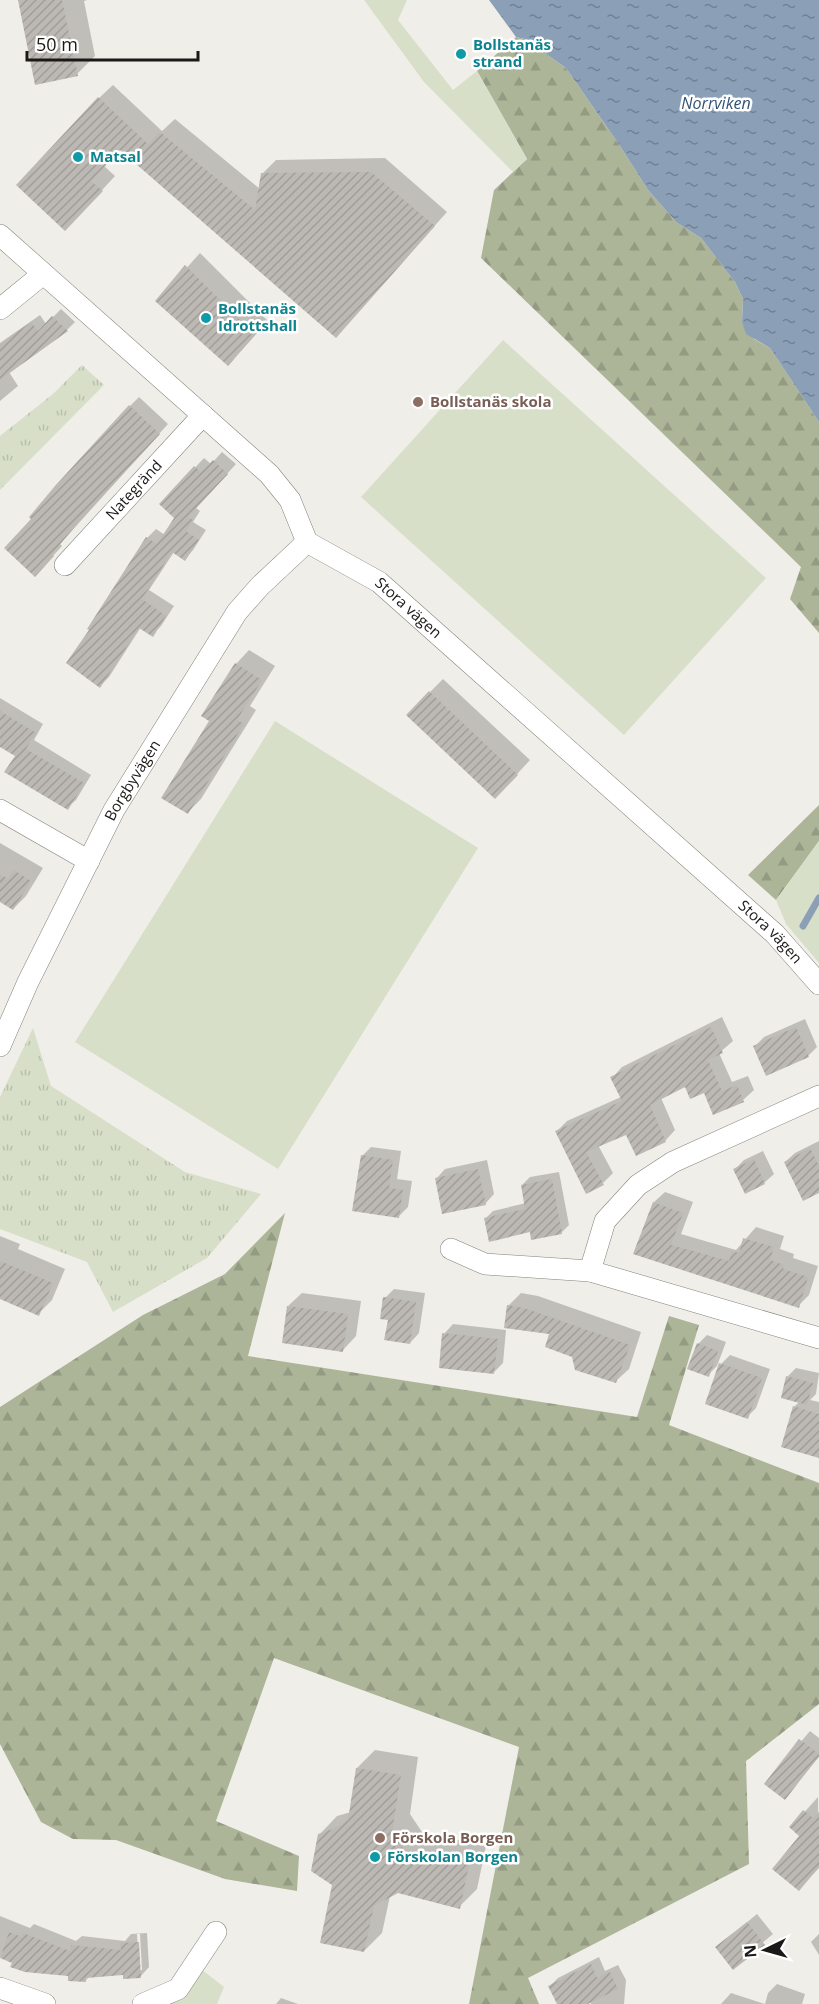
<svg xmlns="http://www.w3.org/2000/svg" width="819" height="2004" font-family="'Open Sans',sans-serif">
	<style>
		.grass { fill: url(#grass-tufts) }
		.forest { fill: url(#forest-firs) }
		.park { fill: #d8dfc9 }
		.water { fill: url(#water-ripples) }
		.shadow { fill: #0003; fill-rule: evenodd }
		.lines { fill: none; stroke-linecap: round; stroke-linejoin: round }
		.stream { stroke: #8b9fb7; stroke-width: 7 }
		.building { fill: url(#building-hatch) }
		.street-casing { stroke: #84827c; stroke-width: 22 }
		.street { stroke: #fff; stroke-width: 21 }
		.culture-dot { fill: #0f9aa8; stroke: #fff; stroke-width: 2 }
		.education-dot { fill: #8d6e63; stroke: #fff; stroke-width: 2 }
		.labels { text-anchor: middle; stroke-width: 5; stroke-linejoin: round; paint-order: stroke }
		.culture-label { font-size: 15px; font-weight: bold; fill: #0d838f; stroke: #fff; text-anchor: start }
		.education-label { font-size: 15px; font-weight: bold; fill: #785e54; stroke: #fff; text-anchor: start }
		.street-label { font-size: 15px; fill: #1a1917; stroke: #fff }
		.water-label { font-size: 16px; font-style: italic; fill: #315277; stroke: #fff }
	</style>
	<defs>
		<pattern id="grass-tufts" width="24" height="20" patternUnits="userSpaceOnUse" patternTransform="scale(1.5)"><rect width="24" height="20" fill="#d8dfc9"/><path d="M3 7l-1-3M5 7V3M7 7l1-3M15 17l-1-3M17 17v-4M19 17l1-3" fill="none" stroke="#b9bfac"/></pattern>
		<pattern id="forest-firs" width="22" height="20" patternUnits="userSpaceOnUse" patternTransform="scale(1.5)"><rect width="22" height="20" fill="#acb598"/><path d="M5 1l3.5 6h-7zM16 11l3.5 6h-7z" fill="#939b82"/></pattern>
		<pattern id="water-ripples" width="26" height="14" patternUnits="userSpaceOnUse" patternTransform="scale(1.5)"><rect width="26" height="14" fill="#8b9fb7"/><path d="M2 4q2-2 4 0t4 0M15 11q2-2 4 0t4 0" fill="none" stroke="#718194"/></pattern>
		<pattern id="building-hatch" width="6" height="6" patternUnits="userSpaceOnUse" patternTransform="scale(1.5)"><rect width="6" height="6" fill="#bcb9b4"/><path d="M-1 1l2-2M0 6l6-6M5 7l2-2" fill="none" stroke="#a19e9a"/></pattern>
	</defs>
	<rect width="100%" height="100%" fill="#f0eee8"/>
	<path class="grass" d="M82 365 104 385 0 490V436L53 394Z
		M33 1028 51 1086 185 1172 261 1194 207 1258 113 1312 87 1262 0 1229V1097Z"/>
	<path class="forest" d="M516 37 525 39 566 68 620 146 648 190 676 222 701 238 735 282 743 299 742 322 754 339 770 348 819 422V633L790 599 801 567 481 258 494 190 527 159 477 71Z
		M819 805V841L776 900 748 875Z
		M285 1213 248 1356 637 1417 669 1316 699 1325 669 1425 819 1483V1704L746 1761 749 1864 528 1978 539 2004H469L519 1747 274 1658 216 1821 299 1856 297 1891 225 1879 116 1840 73 1839 41 1822 0 1744V1407L143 1315 225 1274Z"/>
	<path class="park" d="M364 0H407L398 20 453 90 477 71 527 159 513 172 424 82Z
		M503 340 766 578 624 735 361 497Z
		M275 721 478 848 278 1169 75 1042Z
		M819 841V963L786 924 776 900Z
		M201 1969 224 1987 217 2004H166Z"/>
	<path class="water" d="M489 0H819V422L770 348 746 334 742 322 743 299 735 282 701 238 676 222 648 190 620 146 566 68 525 39 516 37Z"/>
	<path class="shadow" d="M19 0H87L84 1 95 56 77 74Z
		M113 85 162 131 175 119 260 189 262 174 276 160 385 158 447 212 336 336 120 149 104 166 115 176 79 215 99 98Z
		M200 253 268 321 241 351 157 301Z
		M61 309 75 322 67 330 9 372 18 386 0 401V343L40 315 46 324Z
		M139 397 168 424 60 544 62 546 44 566 130 406Z
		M222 452 236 464 196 508 200 511 193 522 206 530 193 550 185 559 174 552 149 590 174 606 161 626 152 635 141 627 109 677 100 686 91 630 147 538 156 529 165 535 176 518 161 504 204 458 211 464Z
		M249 650 275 666 250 706 256 710 201 799 187 813 211 720 236 664Z
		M443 679 530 760 509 783 430 692Z
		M0 698 43 724 34 740 91 775 76 800 67 808 17 756 0 746Z
		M0 843 43 868 26 896 13 909 0 901Z
		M722 1017 733 1041 719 1053 732 1082 748 1076 754 1090 743 1100 714 1113 705 1091 686 1085 661 1098 675 1130 665 1141 627 1133 598 1145 613 1173 603 1183 557 1131 567 1121 621 1097 612 1078 622 1067Z
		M805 1019 817 1047 808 1056 755 1046 764 1037Z
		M819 1141V1191L785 1162 795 1153Z
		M371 1147 401 1151 397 1179 412 1181 408 1207 398 1217 362 1156Z
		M763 1151 774 1174 764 1183 735 1169 744 1160Z
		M487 1160 494 1194 485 1204 436 1179 445 1169Z
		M559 1172 569 1225 561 1233 485 1219 493 1211 526 1203 522 1185 530 1177Z
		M665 1192 693 1202 681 1234 736 1250 756 1227 784 1236 780 1249 794 1254 793 1258 818 1266 809 1295 798 1306 635 1253 654 1202Z
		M0 1236 20 1244 18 1249 65 1269 52 1300 38 1314 0 1297Z
		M394 1289 425 1293 419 1333 410 1343 389 1319 385 1298Z
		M302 1293 361 1301 356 1336 343 1350 288 1306Z
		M521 1293 538 1296 641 1332 629 1369 616 1381 573 1356 551 1333 508 1306Z
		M453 1324 506 1330 503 1363 493 1373 444 1334Z
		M707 1335 726 1342 717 1366 708 1375 698 1344Z
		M730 1355 770 1369 756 1408 747 1417 721 1364Z
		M796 1368 819 1373 816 1394 810 1400 819 1402V1456L794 1407 800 1401 787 1377Z
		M810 1731 819 1738V1757L785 1798 766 1783Z
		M375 1750 418 1757 410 1814 422 1832 486 1846 477 1889 459 1907 398 1892 390 1896 382 1933 364 1951 334 1885 319 1835 337 1816 351 1812 357 1768Z
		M818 1797 819 1868 799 1889 802 1835 791 1827Z
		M757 1914 773 1934 734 1967 717 1947Z
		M0 1916 30 1928 34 1924 76 1941 82 1936 125 1941 131 1934 147 1933 149 1967 140 1977 124 1973 90 1976 85 1981 70 1975 13 1962 0 1957ZM137 1934H140L142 1970H139Z
		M819 1934V1955L811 1942Z
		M599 1957 605 1971 618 1965 626 1980 624 2004H591V2001L584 2004H559L550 1986 558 1978Z
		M777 1984 805 1994 802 2004H721L731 1993 765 2004 768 1993Z
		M281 1998 298 2004H276Z"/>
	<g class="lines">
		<path class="stream" d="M803 926 819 898"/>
	</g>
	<path class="building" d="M18 0H62L78 76 35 85Z
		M98 97 148 144 160 132 255 210 261 173 371 172 435 226 336 338 120 150 91 181 103 191 65 231 16 185Z
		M185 265 255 335 228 366 155 301Z
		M52 316 68 331 0 380V344L31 322 38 331Z
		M129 405 160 434 78 523 52 554 54 556 35 577 4 548 31 519 29 517 55 486Z
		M213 460 228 474 188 517 193 520 186 531 199 540 185 561 172 552 142 599 166 616 153 637 139 628 100 688 66 663 89 630 87 629 146 537 157 544 174 518 159 504 194 466 201 472Z
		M235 663 262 680 237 720 244 724 188 814 161 798 209 721 201 716Z
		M429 691 518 775 495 799 406 715Z
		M0 711 36 733 26 749 84 783 68 810 4 772 15 756 0 747Z
		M14 870 31 881 13 910 0 902V874L8 879Z
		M711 1027 723 1053 708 1060 722 1091 737 1085 744 1102 713 1115 704 1093 690 1099 685 1087 650 1105 666 1142 636 1156 626 1135 586 1152 604 1185 586 1194 555 1131 622 1101 610 1077Z
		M796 1027 809 1057 766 1076 753 1046Z
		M810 1148 819 1166V1193L803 1201 784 1162Z
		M361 1155 393 1160 389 1188 403 1190 399 1218 352 1211Z
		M754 1159 765 1184 745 1194 733 1169Z
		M478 1169 486 1205 442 1214 435 1178Z
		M552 1179 562 1234 531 1240 530 1232 489 1242 484 1218 525 1209 521 1185Z
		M653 1202 683 1213 671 1245 729 1261 732 1251 739 1253 743 1238 774 1247 770 1260 784 1265 783 1269 808 1277 799 1308 633 1254Z
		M0 1261 53 1283 39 1316 0 1299Z
		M383 1297 416 1302 410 1344 384 1340 388 1320 380 1319Z
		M507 1305 524 1308 630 1345 616 1383 575 1370 572 1357 545 1347 549 1334 504 1328Z
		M287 1306 348 1314 343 1352 282 1343Z
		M442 1333 498 1339 494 1374 439 1368Z
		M697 1343 718 1351 709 1377 687 1369Z
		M719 1363 762 1378 748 1419 705 1404Z
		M786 1376 813 1383 807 1405 781 1398Z
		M793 1406 819 1414V1458L781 1447Z
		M799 1739 819 1754V1756L785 1800 764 1784Z
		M356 1768 401 1775 392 1832 404 1850 469 1864 460 1909 398 1893 374 1906 364 1952 320 1943 332 1885 311 1871 318 1834 333 1829 348 1820Z
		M803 1810 813 1818 819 1812V1867L799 1891 772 1869 799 1836 789 1827Z
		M747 1922 765 1945 733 1970 715 1947Z
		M9 1932 22 1937 23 1933 70 1951 71 1945 121 1950 120 1943 139 1942 141 1978 123 1979V1975L86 1978V1982L68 1981V1976L25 1972 10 1967 12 1963 0 1958Z
		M591 1964 597 1978 610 1972 618 1989 588 2004H557L548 1986Z"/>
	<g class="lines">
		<defs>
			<g id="street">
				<path id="s1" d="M0 235 269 474 290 500 307 542 379 582 775 934 819 984"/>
				<path d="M0 309 43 274"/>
				<path id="s2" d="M65 565 203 415"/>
				<path d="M0 810 89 861"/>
				<path id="s3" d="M0 1046 28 982 114 810 237 612 260 586 307 542"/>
				<path d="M451 1249 485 1264 590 1271 605 1221 638 1185 673 1162 819 1096"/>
				<path d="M590 1271 819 1338"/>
				<path d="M0 1988 45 2004"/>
				<path d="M143 2004 178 1989 216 1932"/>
			</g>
		</defs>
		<use href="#street" class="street-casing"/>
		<use href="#street" class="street"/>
	</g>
	<g class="culture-dot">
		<circle cx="461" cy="54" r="6"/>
		<circle cx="78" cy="157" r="6"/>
		<circle cx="206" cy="318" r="6"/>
		<circle cx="375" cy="1857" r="6"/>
	</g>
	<g class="education-dot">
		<circle cx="418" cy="402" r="6"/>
		<circle cx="380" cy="1838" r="6"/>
	</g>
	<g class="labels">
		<g class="culture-label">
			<text x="473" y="50">Bollstanäs<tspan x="473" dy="17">strand</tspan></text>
			<text x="90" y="162">Matsal</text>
			<text x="218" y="314">Bollstanäs<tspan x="218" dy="17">Idrottshall</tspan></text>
			<text x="387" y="1862">Förskolan Borgen</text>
		</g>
		<g class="education-label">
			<text x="430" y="407">Bollstanäs skola</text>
			<text x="392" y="1843">Förskola Borgen</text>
		</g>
		<g class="street-label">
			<text dy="5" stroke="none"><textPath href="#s2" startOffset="102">Nategränd</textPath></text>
			<text dy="5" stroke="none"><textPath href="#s1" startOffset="560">Stora vägen</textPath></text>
			<text dy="5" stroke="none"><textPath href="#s3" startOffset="297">Borgbyvägen</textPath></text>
			<text dy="5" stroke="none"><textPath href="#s1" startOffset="1046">Stora vägen</textPath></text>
		</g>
		<g class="water-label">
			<text x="716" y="109">Norrviken</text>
		</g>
	</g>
	<g transform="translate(765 1950) rotate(265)" stroke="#ffffff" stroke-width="4.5" paint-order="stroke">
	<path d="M0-4.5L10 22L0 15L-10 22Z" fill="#1a1917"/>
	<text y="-9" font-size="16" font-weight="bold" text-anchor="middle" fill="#1a1917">N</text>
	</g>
	<path d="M27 51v9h171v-9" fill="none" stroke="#1a1917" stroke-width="3"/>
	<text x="36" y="51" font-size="18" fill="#1a1917" stroke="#ffffff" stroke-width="4.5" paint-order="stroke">50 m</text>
</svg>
